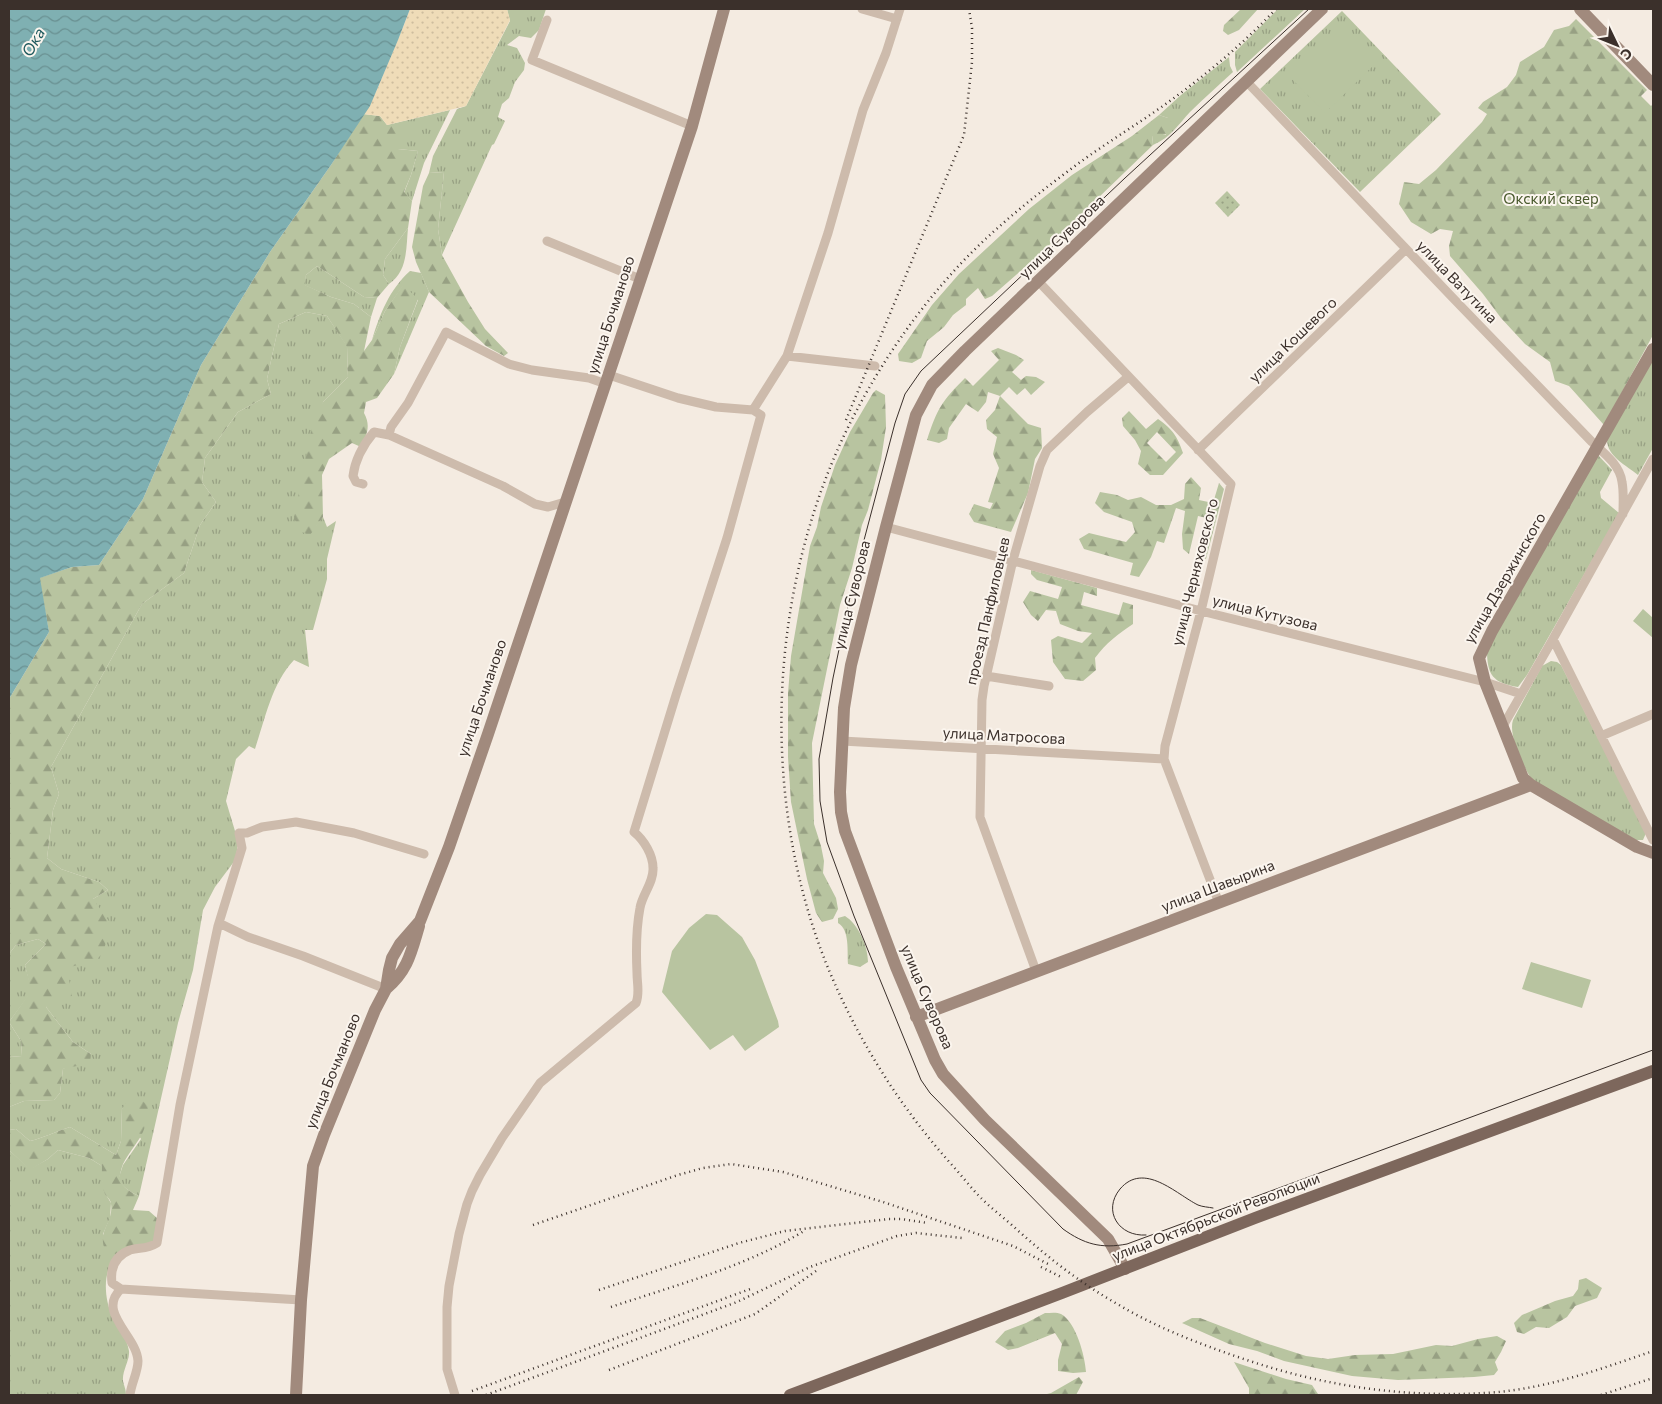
<svg xmlns="http://www.w3.org/2000/svg" width="1662" height="1404" font-family="Commissioner,sans-serif">
	<style>
		.grass { fill: url(#grass-tufts) }
		.forest { fill: url(#forest-firs); fill-rule: evenodd }
		.sand { fill: url(#sand-dots) }
		.park { fill: url(#park-dots) }
		.pitch { fill: #b8c4a0 }
		.water { fill: url(#water-waves) }
		.lines { fill: none; stroke-linecap: round; stroke-linejoin: round }
		.street { stroke: #cdbbac; stroke-width: 9 }
		.secondary { stroke: #a18a7d; stroke-width: 12 }
		.primary { stroke: #7d675c; stroke-width: 12 }
		.tram { stroke: #3b302b; stroke-width: 1 }
		.rail { stroke: #3b302b; stroke-width: 2.5; stroke-dasharray: 1 4; stroke-linecap: butt }
		.labels { text-anchor: middle; stroke-width: 4; stroke-linejoin: round; paint-order: stroke }
		.park-label { font-size: 15px; fill: #4a5a2e; stroke: #fbf5ee }
		.street-label { font-size: 15px; fill: #3b302b; stroke: #fbf5ee }
		.water-label { font-size: 16px; font-style: italic; fill: #1f5a5e; stroke: #fbf5ee }
	</style>
	<defs>
		<pattern id="grass-tufts" width="24" height="20" patternUnits="userSpaceOnUse" patternTransform="scale(1.25)"><rect width="24" height="20" fill="#b8c4a0"/><path d="M3 7l-1-3M5 7V3M7 7l1-3M15 17l-1-3M17 17v-4M19 17l1-3" fill="none" stroke="#97a083"/></pattern>
		<pattern id="forest-firs" width="22" height="20" patternUnits="userSpaceOnUse" patternTransform="scale(1.25)"><rect width="22" height="20" fill="#b8c4a0"/><path d="M5 1l3.5 6h-7zM16 11l3.5 6h-7z" fill="#97a083"/></pattern>
		<pattern id="sand-dots" width="8" height="8" patternUnits="userSpaceOnUse" patternTransform="scale(1.25)"><rect width="8" height="8" fill="#efdcb8"/><path d="M2 2h.1M6 6h.1" fill="none" stroke="#cebd9e" stroke-width="1.8" stroke-linecap="round"/></pattern>
		<pattern id="park-dots" width="8" height="8" patternUnits="userSpaceOnUse" patternTransform="scale(1.25)"><rect width="8" height="8" fill="#b8c4a0"/><path d="M2 2h.1M6 6h.1" fill="none" stroke="#97a083" stroke-width="1.8" stroke-linecap="round"/></pattern>
		<pattern id="water-waves" width="16" height="10" patternUnits="userSpaceOnUse" patternTransform="scale(1.25)"><rect width="16" height="10" fill="#7fb0b2"/><path d="M0 5q4-4 8 0t8 0" fill="none" stroke="#699091"/></pattern>
	</defs>
	<rect width="100%" height="100%" fill="#f4ebe1"/>
	<path class="grass" d="M507 9H546L539 30 531 38 519 36 507 45 517 48 525 63 524 70 515 82 509 98 502 104 498 117 505 121 494 144 492 145 442 255 438 229 444 172 429 173 433 156 457 109 466 106 510 21Z
		M1278 9H1305L1237 72 1235 65V52Z
		M1342 11 1441 114 1360 192 1260 89Z
		M1229 57 1230 66 1233 72C1219 85 1204 98 1190 112 1178 125 1170 138 1153 145L1152 135H1166L1168 118 1159 115 1181 95Z
		M450 110 424 163 412 201 404 193 411 175 418 151 398 149 387 125Z
		M408 228C406 248 408 271 389 284L383 275 385 259Z
		M317 266 364 297 377 298 371 317 354 304 331 297 304 285 306 275Z
		M410 271 421 273 429 292 394 374 400 347 418 300 403 286 385 311 372 340C380 314 389 290 410 271Z
		M306 312 327 316 347 346 348 377 323 402 309 534 323 517 327 527 336 521 327 559V579L313 630H305L309 667 294 660C272 683 265 719 255 749L249 746 236 759 226 801 238 841 236 859 215 887 203 910 193 970 178 1023 139 1196C130 1192 124 1188 118 1180L123 1165 141 1139 122 1108 121 1141 116 1155 70 1127C56 1131 44 1138 30 1141L16 1129 9 1130V1107L24 1101 54 1100 60 1093 63 1069 91 1054 73 1042 46 1007 67 967 93 899 108 890 99 882 61 869 47 858 53 810 59 794 51 767 142 604 184 573 200 525 216 502 202 482 205 458 238 412 271 394 267 379 279 324Z
		M1653 358V448L1638 475C1627 466 1607 456 1607 440Z
		M1597 454 1612 470 1600 492 1601 498 1619 513 1527 675 1518 687C1493 683 1487 675 1487 650Z
		M1551 661 1557 662 1561 665 1646 833 1643 840H1636L1532 780C1523 766 1508 735 1513 720L1542 666Z
		M845 916C858 924 868 946 868 962L860 967 848 964C847 951 850 930 838 923V918Z
		M38 939 46 944 25 965 32 991 9 1022 21 1041 22 1056 9 1057V954L16 945Z
		M9 1150 30 1169 48 1159 58 1150 89 1158 102 1166V1177L105 1193 111 1203 110 1218 103 1234 117 1255C102 1271 104 1297 112 1316 117 1328 127 1337 129 1351 130 1360 122 1371 123 1381 124 1386 126 1389 126 1395H9Z"/>
	<path class="forest" d="M1241 9H1258L1239 30 1228 35 1223 31 1224 25Z
		M1576 19 1647 90 1641 96 1651 106 1653 104V335L1604 425 1569 386 1555 381 1550 362 1525 344 1501 318 1483 294 1450 256 1449 246 1453 231 1440 229 1431 234 1411 222 1399 204 1404 182 1419 184 1436 170 1482 122 1487 114 1478 108 1483 102 1507 87 1516 75 1520 62 1544 47 1554 30 1569 26Z
		M363 114 380 116 387 125 403 126 398 149 418 151 411 175 404 192 412 201 408 228 385 259 383 275 389 284 377 298 364 297 317 266 306 275 305 285 331 297 354 304 371 317 364 351 372 340 385 311 403 285 418 299 400 347 394 374 377 398 366 402 364 413C371 426 367 434 361 447L352 443 329 459 322 475 323 517 310 535 299 531 294 517 313 421 323 402 348 377 347 347 327 316 306 312 279 324 267 379 271 394 238 412 205 458 202 482 216 502 200 525 184 573 142 604 51 767 59 794 53 810 47 858 61 869 99 882 108 890 93 899 111 924 103 953 96 960 67 968 72 996 46 1007 73 1042 91 1054 90 1063 63 1069 60 1093 54 1100 24 1101 9 1107V1057L22 1056 21 1041 9 1022 31 991 25 965 46 944 38 939 16 945 9 954V699L49 632 39 578 72 567 99 565 143 499 201 365 270 252 331 165Z
		M1159 115 1168 118 1175 126C1169 136 1163 135 1152 136L1153 145 1040 254 992 296 985 299 978 288 966 299V305L953 315 944 327 927 341 921 358 912 363 899 361 898 354 932 305 959 274 1029 209 1072 175 1132 136Z
		M444 172 438 229 442 255 468 302 485 329 508 353 504 356 486 346 429 292 416 262 412 247 423 186 429 173Z
		M998 348 1016 355 1024 360 1012 372 1021 380 1026 376 1036 377 1045 382 1031 395 1025 388 1017 395 1009 387 1000 396 1028 424 1041 428 1042 448 1035 459 1028 493 1011 532 974 522 969 514 974 504 990 509 993 503 988 502 999 468 993 454 997 437 987 429 986 420 995 410 1000 396 988 392 986 402 978 412 966 404 949 428 947 439 939 443 927 440C937 409 942 401 965 378L973 386 999 360 991 351Z
		M876 390 885 395 886 427 881 460 868 510 862 525 852 568 840 605 812 743 814 824 821 846 824 861 823 873 836 898 838 909 833 919 822 922 816 913 807 879 791 802 788 757V693L791 656 810 546 817 527 821 507 835 465 850 432 873 393Z
		M1129 411 1146 429 1158 419C1172 429 1177 435 1183 453L1163 475H1150L1138 464 1141 451 1135 440 1123 426 1122 418ZM1157 432 1176 452 1166 462 1147 443Z
		M1191 477 1201 488 1199 500 1213 503 1219 483 1224 489 1206 559 1202 557 1211 519 1198 516 1189 554 1183 549 1182 534 1185 511 1176 508 1164 543 1157 541 1151 557 1139 577 1130 575 1133 563 1084 549 1079 539 1089 533 1126 542 1135 532 1132 522 1104 512 1095 503 1100 492 1117 495 1128 500 1141 497 1156 505H1171L1184 499 1185 484Z
		M1031 570 1097 588V596L1084 592 1081 605 1119 615 1123 602 1133 605V624C1118 634 1106 643 1095 658L1096 670 1083 681 1065 679 1053 662 1051 640 1058 636 1082 643 1092 633 1078 631 1060 624 1056 611 1046 610 1038 621 1031 615 1023 602 1030 591 1058 599 1062 587 1037 580 1031 574Z
		M129 1098 141 1099 148 1106C147 1137 136 1140 123 1164 121 1169 120 1175 119 1180 124 1188 130 1192 139 1196L133 1210 149 1211 157 1218 158 1235 151 1246 117 1255 105 1250C97 1230 114 1222 111 1204 111 1200 107 1197 105 1194 101 1185 102 1175 102 1166L89 1158 58 1150 48 1159 30 1170 9 1150V1130L16 1129 30 1141C44 1138 56 1131 70 1127L116 1155 121 1141 122 1109Z
		M1586 1278 1602 1288 1597 1298 1575 1306 1567 1317 1549 1328 1536 1327 1524 1334 1517 1332 1514 1323 1522 1315 1555 1301 1573 1296 1578 1289 1579 1280Z
		M1045 1313C1050 1313 1057 1312 1061 1314 1076 1322 1085 1356 1086 1372L1073 1373 1058 1371V1360L1062 1344 1055 1333 1018 1348 1008 1350 995 1342 1005 1331 1026 1323Z
		M1192 1318H1200L1265 1343 1306 1356 1328 1359 1355 1355 1393 1354 1436 1345 1452 1346 1478 1339 1497 1336 1506 1341 1501 1352 1495 1362 1498 1370 1494 1375 1474 1377 1398 1380 1352 1376 1284 1361 1257 1351 1229 1344 1182 1323Z
		M1234 1362 1286 1379 1312 1385 1318 1394 1249 1395V1388Z
		M1079 1377 1083 1382 1076 1395H1043L1051 1393Z"/>
	<path class="sand" d="M410 9H507L510 20 466 106 387 125 380 116 363 114C374 100 379 84 386 68 394 48 403 29 410 9Z"/>
	<path class="park" d="M1227 191 1240 205 1228 217 1215 203Z"/>
	<path class="pitch" d="M1342 25 1378 61 1325 113 1290 77Z
		M1643 609 1653 618V638L1633 621Z
		M706 914 717 915 742 937 755 960 778 1021 779 1027 745 1051 733 1035 710 1050 662 992 672 951 689 928Z
		M1531 962 1591 980 1582 1008 1522 989Z"/>
	<path class="water" d="M9 9H410L398 40 370 106 331 165 270 252 201 365 143 499 99 565 72 567 40 578 49 632 9 699Z"/>
	<g class="lines">
		<path class="street" d="M862 9 897 19
			M547 20 532 60 692 126
			M1246 81 1452 297 1592 442C1604 453 1620 465 1622 482 1624 492 1623 503 1623 514
			M547 241 640 279
			M1038 281 1231 484 1201 611 1165 746 1164 759 1219 903
			M787 356 828 233 863 110 886 53 900 9
			M609 375 678 398 716 407 753 410 787 356 875 366
			M1198 450 1406 249
			M1653 459 1553 639 1653 840
			M363 484 356 482 353 476C355 460 363 445 374 432L389 435
			M565 502 548 507 535 504 503 486 389 435 391 427 408 403 446 332 509 364 532 370 589 378 606 384
			M886 527 1201 611 1485 682 1521 694
			M986 676 1049 686
			M1503 726 1553 639
			M1601 736 1653 714
			M842 741 1164 759
			M219 923 248 937 303 956 386 989
			M1036 971 980 817 982 700 984 686 1013 560 1040 466 1047 450 1087 412 1128 377
			M121 1289C96 1312 137 1336 138 1361 138 1372 131 1384 130 1395
			M301 1300 121 1289 112 1283C110 1268 115 1256 130 1250 140 1247 146 1250 157 1243L180 1105 218 926 242 848 239 833H247L262 827 296 822 354 833 424 854
			M455 1395 447 1369V1307L449 1286 459 1234 467 1204 472 1191 480 1175 502 1138 540 1083 636 1003C640 993 637 984 637 973 636 952 636 929 640 908 642 895 654 882 653 868 653 855 644 840 634 832L676 695 727 538 761 415 753 410"/>
		<path class="secondary" d="M1580 9 1653 85
			M1653 349 1492 631 1479 658 1485 682 1523 778 1531 785 1637 847 1653 853
			M386 989C408 970 411 953 419 926
			M916 1017 1531 785
			M1125 1269 1108 1239 985 1120 943 1074 935 1060 896 967 845 831 841 812 840 792 844 708 851 665 886 527 916 415 932 385 965 351 1322 9
			M296 1395 301 1300 313 1166 324 1135 375 1010 386 989 389 970 392 958 400 944 420 921 449 847 488 734 692 126 724 9"/>
		<path class="primary" d="M790 1395 1062 1293 1255 1218 1653 1071"/>
		<path class="tram" d="M1309 9 1125 178 921 371 905 394 895 423 854 578 833 678 819 759 820 801 827 842 854 916 921 1080 930 1093 1063 1229C1084 1244 1101 1249 1127 1244L1653 1050
			M1146 1235C1119 1237 1102 1211 1120 1189 1144 1161 1176 1194 1198 1205 1203 1207 1208 1207 1213 1208"/>
		<path class="rail" d="M1276 9C1241 46 1201 79 1160 108 1133 127 1105 144 1079 163 1041 191 1003 221 970 254 917 308 873 373 841 442 768 602 761 799 826 963 856 1037 899 1106 952 1165 962 1176 971 1188 981 1198 991 1208 1003 1217 1014 1227 1046 1256 1080 1283 1119 1305 1156 1327 1197 1343 1238 1357 1318 1385 1400 1398 1485 1393 1543 1390 1598 1370 1653 1351
			M846 420 964 135 972 62V28L969 9
			M533 1225 678 1175 703 1168 731 1164 783 1172 883 1202 1013 1246 1050 1265
			M1041 1267 1061 1277
			M599 1290 739 1243 785 1231 889 1219H901L928 1223
			M611 1307C676 1285 745 1267 804 1231
			M609 1370 755 1314 816 1271
			M472 1391 753 1288
			M486 1395 737 1302 810 1267 897 1236 916 1233 962 1238
			M1601 1395 1653 1378"/>
	</g>
	<g class="labels">
		<g class="park-label">
			<text x="1551" y="204">Окский сквер</text>
		</g>
		<g class="street-label">
			<text transform="translate(1062 237) rotate(-44)" y="5">улица Суворова</text>
			<text transform="translate(1457 282) rotate(46)" y="5">улица Ватутина</text>
			<text transform="translate(611 315) rotate(-72)" y="5">улица Бочманово</text>
			<text transform="translate(1293 340) rotate(-44)" y="5">улица Кошевого</text>
			<text transform="translate(1195 572) rotate(-76)" y="5">улица Черняховского</text>
			<text transform="translate(1505 578) rotate(-60)" y="5">улица Дзержинского</text>
			<text transform="translate(852 595) rotate(-76)" y="5">улица Суворова</text>
			<text transform="translate(988 611) rotate(-77)" y="5">проезд Панфиловцев</text>
			<text transform="translate(1265 613) rotate(14)" y="5">улица Кутузова</text>
			<text transform="translate(482 698) rotate(-71)" y="5">улица Бочманово</text>
			<text transform="translate(1004 736) rotate(3)" y="5">улица Матросова</text>
			<text transform="translate(1218 886) rotate(-21)" y="5">улица Шавырина</text>
			<text transform="translate(927 997) rotate(67)" y="5">улица Суворова</text>
			<text transform="translate(333 1071) rotate(-68)" y="5">улица Бочманово</text>
			<text transform="translate(1216 1217) rotate(-21)" y="5">улица Октябрьской Революции</text>
		</g>
		<g class="water-label">
			<text transform="translate(33 42) rotate(-60)" y="6">Ока</text>
		</g>
	</g>
	<rect width="1662" height="1404" fill="none" stroke="#3b302b" stroke-width="20"/>
	<g transform="translate(1617 45) rotate(133)" stroke="#fbf5ee" stroke-width="4" paint-order="stroke">
	<path d="M0-4L9 19L0 12L-9 19Z" fill="#3b302b"/>
	<text y="-8" font-size="14" font-weight="bold" text-anchor="middle" fill="#3b302b">С</text>
	</g>
</svg>
